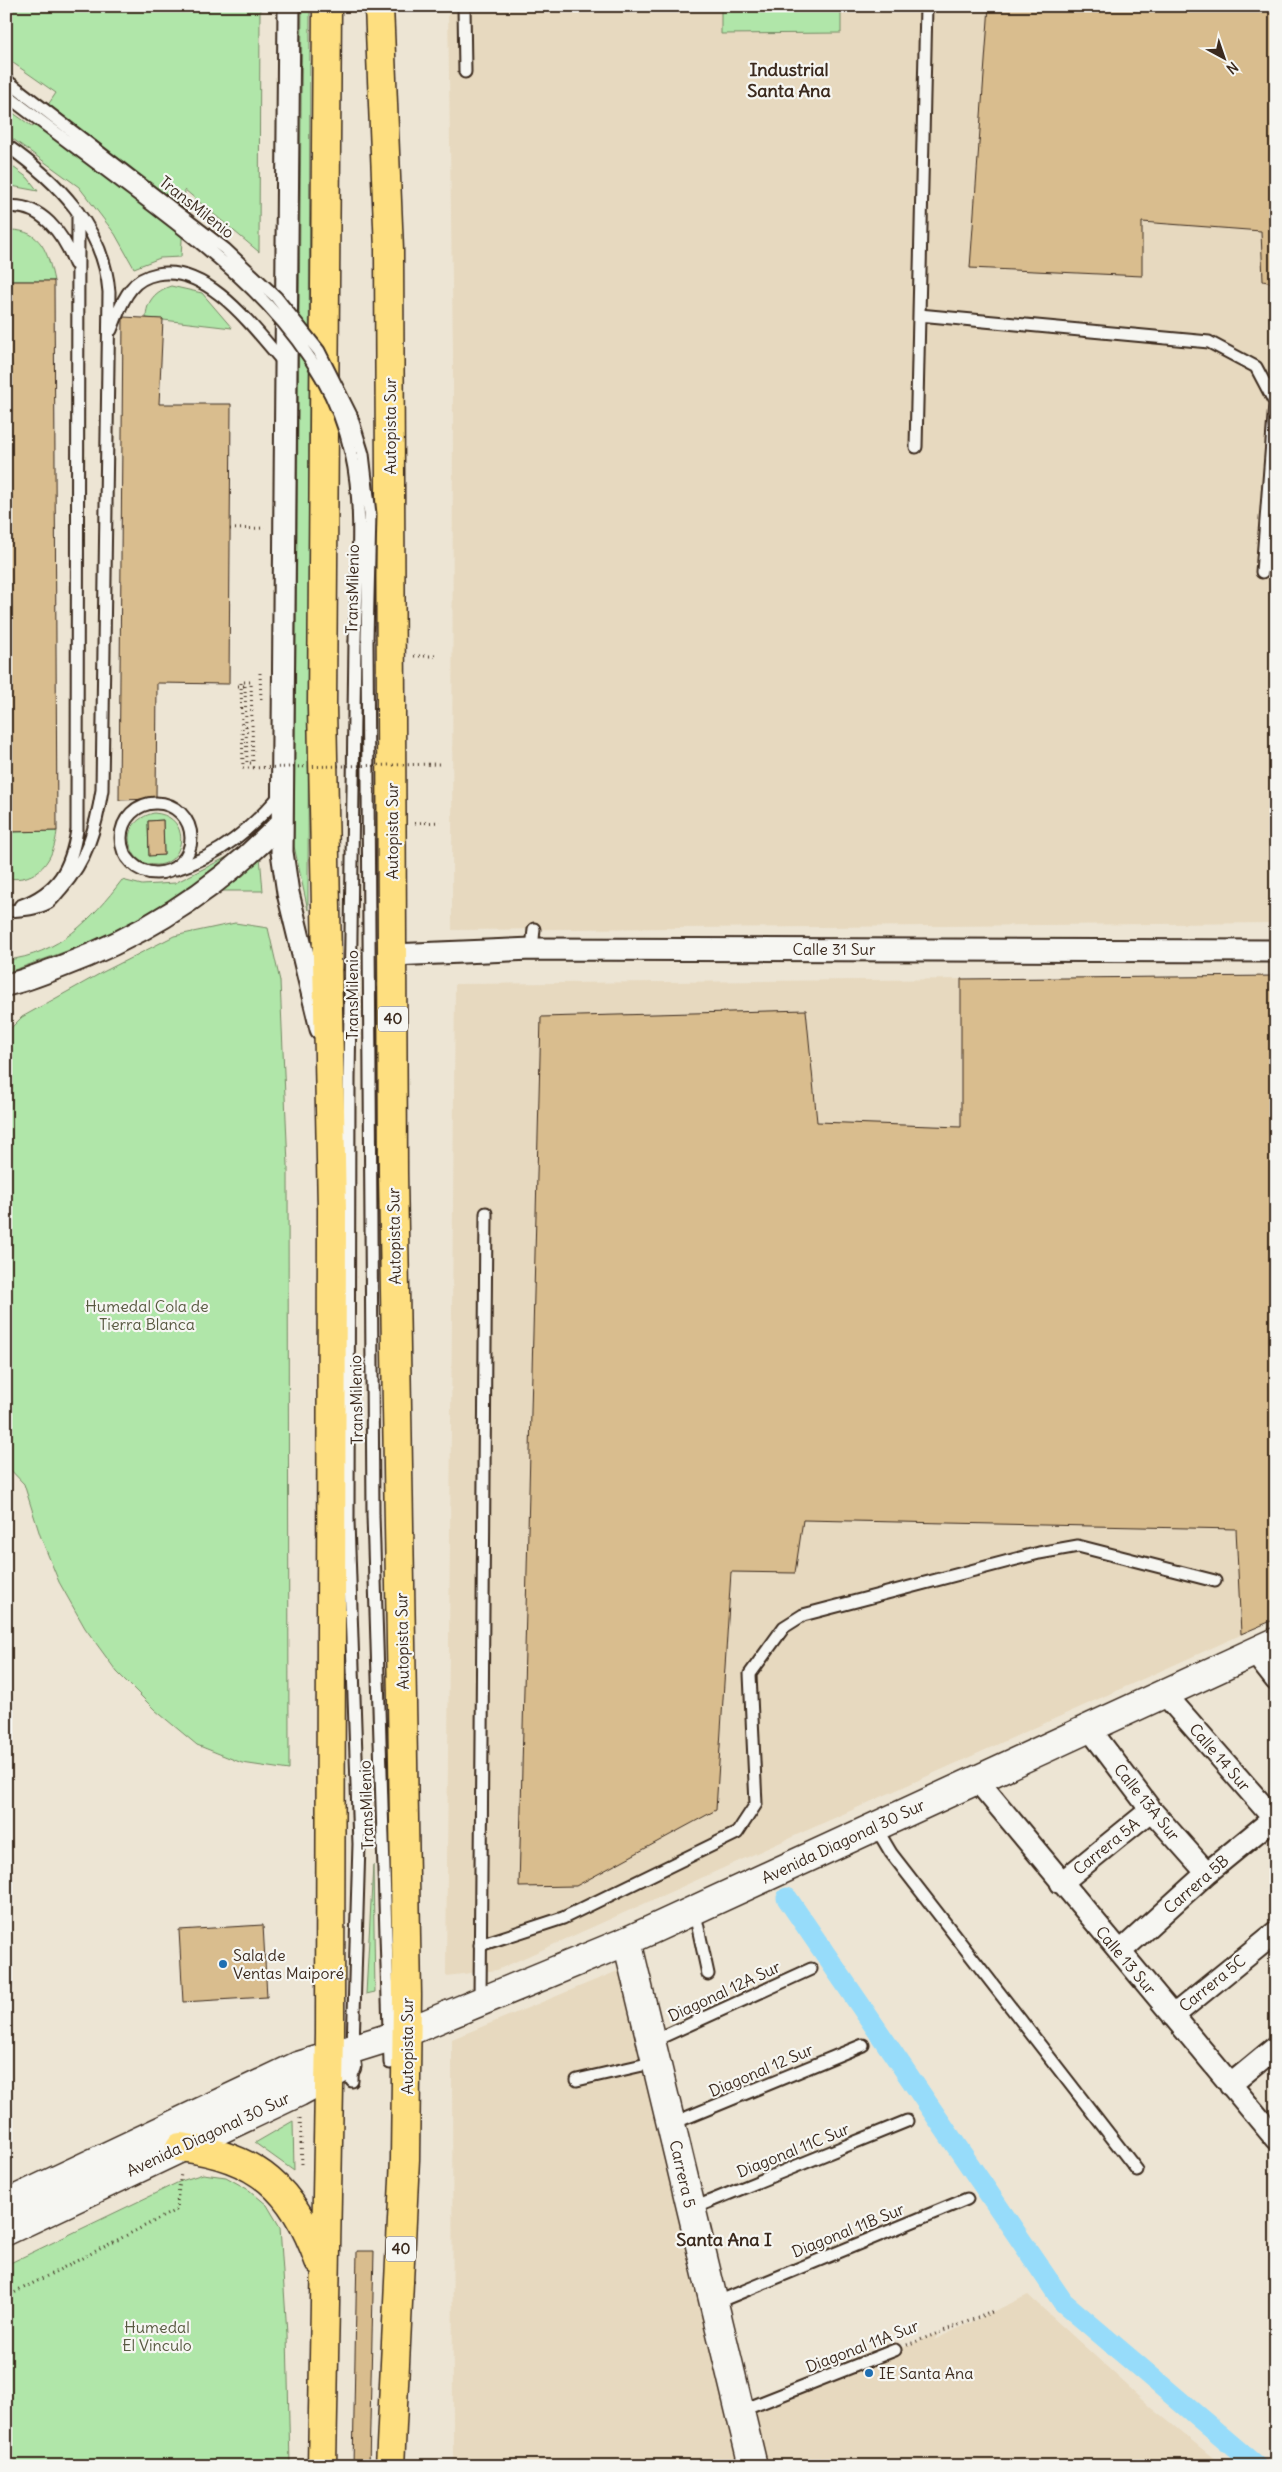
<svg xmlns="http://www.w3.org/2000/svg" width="1282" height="2472" font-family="Delius,sans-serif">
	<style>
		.built { fill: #e7d9bf }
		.green { fill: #b0e6a9; stroke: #768864; fill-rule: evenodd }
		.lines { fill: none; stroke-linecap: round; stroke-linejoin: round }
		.canal { stroke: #97dcfa; stroke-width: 21 }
		.building { fill: #d9bd8e; stroke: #3b2a1e }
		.lane-casing { stroke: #3b2a1e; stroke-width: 15 }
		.street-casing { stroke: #3b2a1e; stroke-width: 25 }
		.secondary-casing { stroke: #3b2a1e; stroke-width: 31 }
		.highway-casing { stroke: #3b2a1e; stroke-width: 31 }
		.path { stroke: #3b2a1e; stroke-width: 3; stroke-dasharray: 1 4; stroke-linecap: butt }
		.lane { stroke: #f6f6f2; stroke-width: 11 }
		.street { stroke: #f6f6f2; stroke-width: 21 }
		.secondary { stroke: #f6f6f2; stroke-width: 28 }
		.highway { stroke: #fedf80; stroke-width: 28 }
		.lane-bridge-casing { stroke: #3b2a1e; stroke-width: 15; stroke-linecap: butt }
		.path-bridge { stroke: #3b2a1e; stroke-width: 3; stroke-dasharray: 1 4; stroke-linecap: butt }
		.lane-bridge { stroke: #f6f6f2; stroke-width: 11 }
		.poi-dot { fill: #1f6fb2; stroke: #f6f6f2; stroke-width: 2 }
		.labels { text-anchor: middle; stroke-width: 4.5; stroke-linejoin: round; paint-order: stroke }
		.shield { fill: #f6f6f2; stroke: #73675e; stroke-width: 1 }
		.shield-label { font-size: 15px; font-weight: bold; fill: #3b2a1e }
		.street-label { font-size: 16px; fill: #3b2a1e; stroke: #f6f6f2 }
		.park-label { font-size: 16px; fill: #585941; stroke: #f6f6f2 }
		.poi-label { font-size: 16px; fill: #3b2a1e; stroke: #f6f6f2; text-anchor: start }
		.neighbourhood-label { font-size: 18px; font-weight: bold; fill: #3b2a1e; stroke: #f6f6f2 }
	</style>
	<rect width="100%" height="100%" fill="#ede5d4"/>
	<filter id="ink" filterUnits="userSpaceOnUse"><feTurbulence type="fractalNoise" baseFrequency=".02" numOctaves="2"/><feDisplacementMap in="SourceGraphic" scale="10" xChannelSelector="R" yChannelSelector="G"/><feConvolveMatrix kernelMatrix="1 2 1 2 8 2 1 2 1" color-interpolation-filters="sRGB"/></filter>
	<g filter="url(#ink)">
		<path class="built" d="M448 6H1276V923L452 930 453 352Z
			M1276 976V1619L497 1970 446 1976 455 984Z
			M620 1970 740 2466H453L452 2039Z
			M1028 2295 1152 2408 1223 2466H768L753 2406 939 2333 934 2340Z"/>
		<path class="green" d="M6 6H260L259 252 185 190 181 257 160 258 134 268 115 234 79 187 6 134V108L33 127 56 93 6 58Z
			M302 6H310L308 910 294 846Z
			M721 6H841V33L721 34Z
			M6 162 28 178 38 191 6 185Z
			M10 230C42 230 48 253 54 281H6V231Z
			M171 286 202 293 232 328 146 318C146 302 155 291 171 286Z
			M154 813C196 816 184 873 149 864 142 863 135 858 132 850 123 832 136 817 154 813ZM163 820 164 855H149L148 821Z
			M57 831C54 860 38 883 6 878V832Z
			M260 856 263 891H221L244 875Z
			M227 857 172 904 111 935 6 973V960C58 955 92 919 122 880L142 885 175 883Z
			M235 923 268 928 280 981 288 1165 289 1770 242 1763 197 1745 155 1710 117 1672 85 1628 59 1582 40 1535 24 1484 6 1465V1033L22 1017 103 972 174 936Z
			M373 1865 375 1992 366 1994Z
			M293 2121 294 2171 255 2143Z
			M203 2174 226 2177 249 2190 267 2205 280 2227 287 2334 290 2466H6V2265L181 2181Z"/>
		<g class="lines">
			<path class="canal" d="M787 1898 1063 2302 1256 2466"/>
		</g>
		<path class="building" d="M989 6H1276V284L1263 281 1261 231 1142 222V276L970 268Z
			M6 281H54L57 831 6 832Z
			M123 317 163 319 159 404H231L229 684 157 683 156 799 119 800Z
			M163 820 164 855 149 856 148 821Z
			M1276 976V1619L1241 1634 1236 1529 803 1520 795 1573 731 1572 716 1810 576 1886 519 1887 541 1017 806 1010 817 1122 961 1127V979Z
			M263 1925 267 1997 183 2002 179 1930Z
			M357 2251H374L369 2466H353Z"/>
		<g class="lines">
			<defs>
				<path id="lane" d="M464 6 465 72
					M6 145C56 180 104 227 109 292L102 790C96 828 87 860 61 889 57 893 53 900 48 903 35 910 20 910 6 911
					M6 207C41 202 64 235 75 264
					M919 315 1209 342 1256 367 1275 403 1262 572
					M111 330C117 316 121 301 131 289 137 281 147 276 157 274 209 264 255 330 285 364
					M916 447 926 6
					M367 639 373 1515 390 2063
					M121 838a35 35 0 1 1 70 0a35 35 0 1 1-70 0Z
					M176 869C220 856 252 828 281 794
					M20 906C58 892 71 869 77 830L78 212
					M532 949 534 929
					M875 1826 891 1853 1137 2170
					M694 1909 708 1974
					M480 1945 563 1918 737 1833 756 1804 750 1674 784 1627 803 1615 1039 1553 1078 1546 1215 1581
					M480 2001 486 1213
					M651 2042 811 1969
					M577 2080 656 2062
					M352 2081 359 1844 348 1521 349 1080 355 642
					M671 2124 863 2045
					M691 2209 907 2121
					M715 2303 967 2199
					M739 2407 753 2406 895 2350"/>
				<path id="street" d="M289 6 282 852 288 893 321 1029
					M392 955 532 949 1276 951
					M6 985C25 981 43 973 60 967 146 935 218 889 281 823
					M1254 1652 1276 1680
					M1164 1693 1276 1821
					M1089 1728 1151 1810 1207 1873
					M977 1780 1276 2139
					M1061 1883 1151 1810
					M1120 1952 1207 1873 1274 1818
					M1173 2016 1276 1932
					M1230 2085 1276 2047"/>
				<path id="secondary" d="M627 1941 753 2466
					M6 2204 298 2066 407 2032 627 1941 1276 1642
					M6 2231 299 2092 347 2066"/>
				<path id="highway" d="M379 6 389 250 393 1173 407 1995 405 2159 390 2466
					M180 2147C257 2156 294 2189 319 2261
					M322 2466 330 2033 332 1210 322 707 327 6"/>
			</defs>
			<use href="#lane" class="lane-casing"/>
			<use href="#street" class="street-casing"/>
			<use href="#secondary" class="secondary-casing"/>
			<use href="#highway" class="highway-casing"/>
			<path class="path" d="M230 529 265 528
				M414 656H436
				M260 673 261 700
				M238 686H245
				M415 823 442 822
				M300 2118 302 2164
				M6 2297 176 2210 181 2173
				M907 2345 995 2311"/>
			<use href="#lane" class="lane"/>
			<use href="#street" class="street"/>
			<use href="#secondary" class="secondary"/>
			<use href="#highway" class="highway"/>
			<defs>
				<path id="lane-bridge" d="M6 80 225 249 276 297 319 351 351 415 363 454 370 514 367 639
					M6 95C50 128 93 161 136 193 226 261 325 337 351 453 365 513 356 580 355 642"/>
			</defs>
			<use href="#lane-bridge" class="lane-bridge-casing"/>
			<path class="path-bridge" d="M245 686 247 763H253L251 682H241L243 768 440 764"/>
			<use href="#lane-bridge" class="lane-bridge"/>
		</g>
	</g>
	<g class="poi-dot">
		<circle cx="223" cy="1964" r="5"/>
		<circle cx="869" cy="2373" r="5"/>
	</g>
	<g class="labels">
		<g class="shield">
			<rect x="378" y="1006.5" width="30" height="25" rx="4"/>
			<rect x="386" y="2236.5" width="30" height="25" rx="4"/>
		</g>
		<g class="shield-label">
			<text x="393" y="1024">40</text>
			<text x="401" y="2254">40</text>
		</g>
		<g class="street-label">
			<text transform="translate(197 207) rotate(38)" y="6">TransMilenio</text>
			<text transform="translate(390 426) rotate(-90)" y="6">Autopista Sur</text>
			<text transform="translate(352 589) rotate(-89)" y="6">TransMilenio</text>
			<text transform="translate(392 831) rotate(-90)" y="6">Autopista Sur</text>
			<text x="834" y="955">Calle 31 Sur</text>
			<text transform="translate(352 995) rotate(-90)" y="6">TransMilenio</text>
			<text transform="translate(394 1236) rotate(-91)" y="6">Autopista Sur</text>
			<text transform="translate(356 1400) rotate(-91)" y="6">TransMilenio</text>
			<text transform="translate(402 1641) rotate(-91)" y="6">Autopista Sur</text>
			<text transform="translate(1220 1757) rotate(49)" y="6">Calle 14 Sur</text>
			<text transform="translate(1147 1802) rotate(51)" y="6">Calle 13A Sur</text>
			<text transform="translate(366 1805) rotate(-92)" y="6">TransMilenio</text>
			<text transform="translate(843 1841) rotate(-25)" y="6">Avenida Diagonal 30 Sur</text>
			<text transform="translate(1106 1846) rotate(-39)" y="6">Carrera 5A</text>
			<text transform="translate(1196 1884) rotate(-41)" y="6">Carrera 5B</text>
			<text transform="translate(1126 1960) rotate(50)" y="6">Calle 13 Sur</text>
			<text transform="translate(1212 1983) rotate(-39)" y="6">Carrera 5C</text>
			<text transform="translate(724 1991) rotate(-25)" y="6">Diagonal 12A Sur</text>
			<text transform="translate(407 2046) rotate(-90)" y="6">Autopista Sur</text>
			<text transform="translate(761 2070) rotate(-23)" y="6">Diagonal 12 Sur</text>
			<text transform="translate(208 2134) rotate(-25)" y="6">Avenida Diagonal 30 Sur</text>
			<text transform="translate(793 2150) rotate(-22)" y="6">Diagonal 11C Sur</text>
			<text transform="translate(683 2174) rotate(77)" y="6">Carrera 5</text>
			<text transform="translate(848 2230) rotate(-22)" y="6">Diagonal 11B Sur</text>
			<text transform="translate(862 2346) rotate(-21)" y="6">Diagonal 11A Sur</text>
		</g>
		<g class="park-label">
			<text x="147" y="1312">Humedal Cola de<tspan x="147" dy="18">Tierra Blanca</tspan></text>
			<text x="157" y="2333">Humedal<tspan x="157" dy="18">El Vinculo</tspan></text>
		</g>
		<g class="poi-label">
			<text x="233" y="1961">Sala de<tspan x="233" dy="18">Ventas Maiporé</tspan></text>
			<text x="879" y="2379">IE Santa Ana</text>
		</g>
		<g class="neighbourhood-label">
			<text x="789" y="76">Industrial<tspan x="789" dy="21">Santa Ana</tspan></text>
			<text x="724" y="2246">Santa Ana I</text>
		</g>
	</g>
	<rect width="1282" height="2472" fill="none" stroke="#f6f6f2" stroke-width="25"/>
	<rect x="12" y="12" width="1257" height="2447" fill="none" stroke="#3b2a1e" stroke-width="2" filter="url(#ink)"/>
	<g transform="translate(1224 58) rotate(140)" stroke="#f6f6f2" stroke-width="4" paint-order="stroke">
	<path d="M0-4L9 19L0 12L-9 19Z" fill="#3b2a1e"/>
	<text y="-8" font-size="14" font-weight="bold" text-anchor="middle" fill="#3b2a1e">N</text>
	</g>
</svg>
